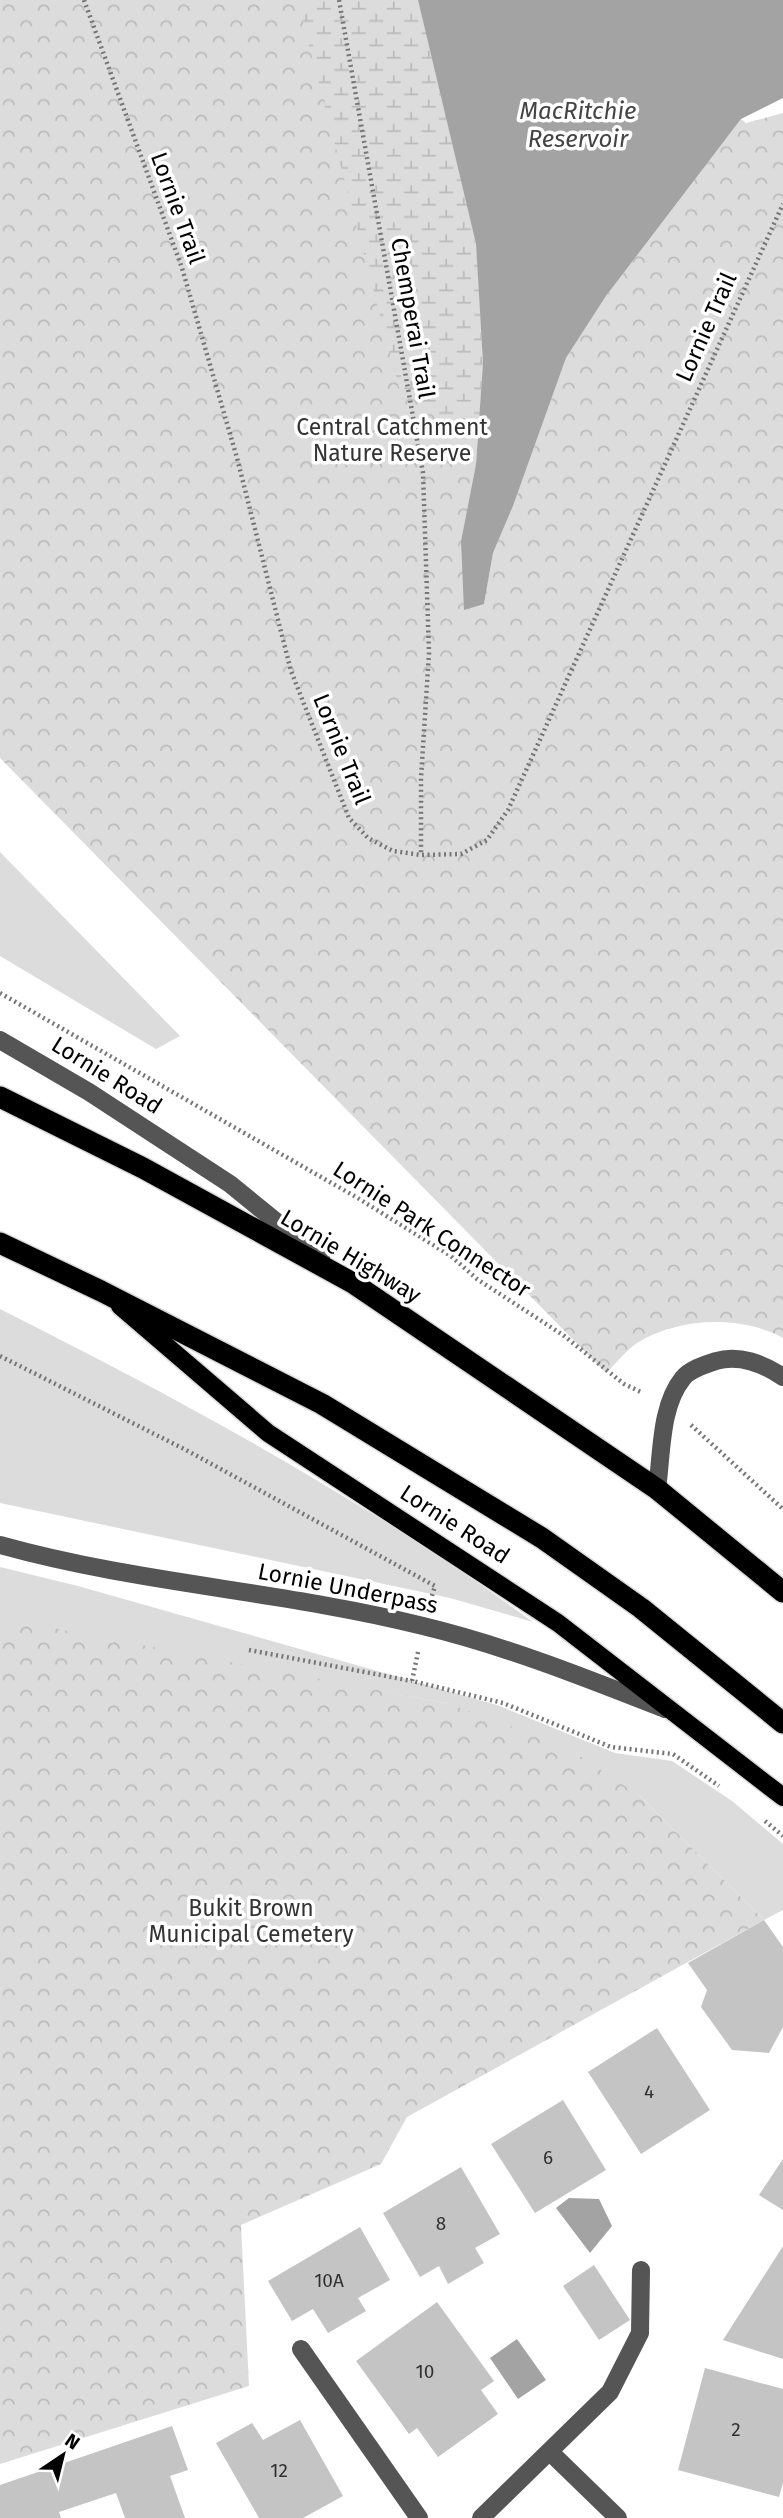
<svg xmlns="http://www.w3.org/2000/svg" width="783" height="2518" font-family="'Fira Sans',sans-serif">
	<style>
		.green { fill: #dcdcdc }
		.forest { fill: url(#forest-crowns) }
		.wetland { fill: url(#wetland-marsh) }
		.water { fill: #a3a3a3 }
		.building { fill: #c4c4c4 }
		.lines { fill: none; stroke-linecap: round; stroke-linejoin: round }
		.major-casing { stroke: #dbdbdb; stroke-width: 21 }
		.highway-casing { stroke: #dbdbdb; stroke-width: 24 }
		.path { stroke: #777; stroke-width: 4.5; stroke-dasharray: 2 3.5; stroke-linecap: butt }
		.minor { stroke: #555; stroke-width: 18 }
		.major { stroke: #000; stroke-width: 18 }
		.highway { stroke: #000; stroke-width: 21 }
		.labels { text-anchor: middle; stroke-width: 7; stroke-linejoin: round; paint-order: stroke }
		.number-label { font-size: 19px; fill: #313131 }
		.street-label { font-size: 23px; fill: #000; stroke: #fff }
		.park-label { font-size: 23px; fill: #333; stroke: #fff }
		.water-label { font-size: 24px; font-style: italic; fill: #444; stroke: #fff }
	</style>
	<defs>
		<pattern id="forest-crowns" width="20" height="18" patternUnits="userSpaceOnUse" patternTransform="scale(1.75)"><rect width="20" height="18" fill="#dcdcdc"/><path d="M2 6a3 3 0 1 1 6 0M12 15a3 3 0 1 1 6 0" fill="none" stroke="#bbb"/></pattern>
		<pattern id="wetland-marsh" width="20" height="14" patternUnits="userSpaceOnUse" patternTransform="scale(1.75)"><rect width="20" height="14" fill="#dcdcdc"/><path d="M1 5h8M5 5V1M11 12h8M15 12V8" fill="none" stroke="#bbb"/></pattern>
	</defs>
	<rect width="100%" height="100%" fill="#fff"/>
	<path class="green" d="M0 852 180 1036 156 1049 0 956Z
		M0 1309C183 1401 368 1501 533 1622L450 1598 0 1503Z
		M0 1567 78 1586 497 1705 615 1753 672 1761 732 1801 783 1844V1910L764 1920 640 1796 446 1703 14 1623 0 1618Z"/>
	<path class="forest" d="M0 0H418L476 244 483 363 476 464 461 541 484 604 493 553 513 506 566 358 606 296 741 119 746 123 783 113V1338C741 1315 679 1317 637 1343 626 1350 616 1364 606 1373L0 758Z
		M0 1618 446 1703 563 1745 640 1796 764 1920 407 2117 381 2164 241 2225 249 2386 0 2464Z"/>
	<path class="wetland" d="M297 0H418L476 244 483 362 478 439 400 391Z"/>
	<path class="water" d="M418 0H783V98L741 119 606 296 566 358 513 506 493 553 484 604 464 610 461 541 476 464 483 363 476 244Z
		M569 2198 599 2199 612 2226 590 2253 556 2208Z
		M517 2339 546 2380 518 2399 490 2358Z"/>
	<path class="building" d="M764 1920 783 1947V2027L769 2053 732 2050 701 2007 707 1990 688 1963Z
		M657 2028 710 2110 641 2154 588 2072Z
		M563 2100 606 2170 535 2213 491 2144Z
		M783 2159V2210L759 2195Z
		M461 2167 500 2234 475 2248 484 2263 448 2284 439 2266 420 2277 383 2213Z
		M360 2227 390 2280 358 2298 366 2311 328 2333 313 2309 292 2321 268 2281Z
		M783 2246V2359L723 2340Z
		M594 2265 630 2320 599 2340 563 2286Z
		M437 2302 494 2381 481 2390 498 2414 438 2457 417 2428 409 2434 356 2361Z
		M705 2368 783 2389V2483L779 2497 678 2470Z
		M300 2420 343 2496 303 2518H259L216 2443 252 2423 263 2440Z
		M172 2426 188 2470 170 2476 185 2518H125L116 2493 59 2512 61 2518H0V2485Z"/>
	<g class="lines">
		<defs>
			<path id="major" d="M120 1306 268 1433 558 1623 783 1797"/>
			<path id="highway" d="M0 1097 143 1168 353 1283 657 1489 783 1592
				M0 1243 101 1291 322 1404 542 1538 641 1608 783 1723"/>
		</defs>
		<use href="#major" class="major-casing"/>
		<use href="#highway" class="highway-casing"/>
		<path class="path" d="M84 0 182 268 237 458 291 671 349 818 368 838 393 851 421 855 461 854 487 840 508 810 783 204
			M339 0 423 473 429 653 421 778V855
			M0 993 356 1197 451 1256 477 1279 563 1335 624 1384 643 1393
			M0 1356 186 1450 435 1586 431 1599
			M691 1425 783 1509
			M249 1650 412 1681
			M418 1652 412 1681 503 1703 611 1747 673 1754 719 1786
			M765 1821 783 1836"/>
		<path class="minor" d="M0 1040 89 1092 230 1184 321 1258
			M657 1489C662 1454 660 1406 683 1378 690 1369 705 1365 716 1361 739 1354 764 1364 783 1377
			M0 1545C139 1584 284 1591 423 1626 506 1646 586 1678 665 1709
			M301 2349 419 2518
			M550 2452 618 2518
			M481 2518 610 2392 640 2333 641 2270"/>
		<use href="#major" class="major"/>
		<use href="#highway" class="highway"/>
	</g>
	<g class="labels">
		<g class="number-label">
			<text x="649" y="2098">4</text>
			<text x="548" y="2164">6</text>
			<text x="441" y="2230">8</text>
			<text x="329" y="2287">10A</text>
			<text x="425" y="2378">10</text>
			<text x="736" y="2436">2</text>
			<text x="279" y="2477">12</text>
		</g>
		<g class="street-label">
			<text transform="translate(178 208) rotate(70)" y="8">Lornie Trail</text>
			<text transform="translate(413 318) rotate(80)" y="8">Chemperai Trail</text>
			<text transform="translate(706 327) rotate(-66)" y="8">Lornie Trail</text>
			<text transform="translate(342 749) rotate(68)" y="8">Lornie Trail</text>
			<text transform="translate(107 1075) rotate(32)" y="8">Lornie Road</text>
			<text transform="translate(432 1229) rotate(33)" y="8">Lornie Park Connector</text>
			<text transform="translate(351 1256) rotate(31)" y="8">Lornie Highway</text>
			<text transform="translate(455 1524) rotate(33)" y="8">Lornie Road</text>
			<text transform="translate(348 1588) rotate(11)" y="8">Lornie Underpass</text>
		</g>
		<g class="park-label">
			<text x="392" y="435">Central Catchment<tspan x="392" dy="26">Nature Reserve</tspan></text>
			<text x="251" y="1916">Bukit Brown<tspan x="251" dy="26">Municipal Cemetery</tspan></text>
		</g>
		<g class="water-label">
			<text x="578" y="119">MacRitchie<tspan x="578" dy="28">Reservoir</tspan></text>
		</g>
	</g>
	<g transform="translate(63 2455) rotate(35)" stroke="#ffffff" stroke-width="5" paint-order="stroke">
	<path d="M0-5L12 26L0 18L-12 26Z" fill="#000000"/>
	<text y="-10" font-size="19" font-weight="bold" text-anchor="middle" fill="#000000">N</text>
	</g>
</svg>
